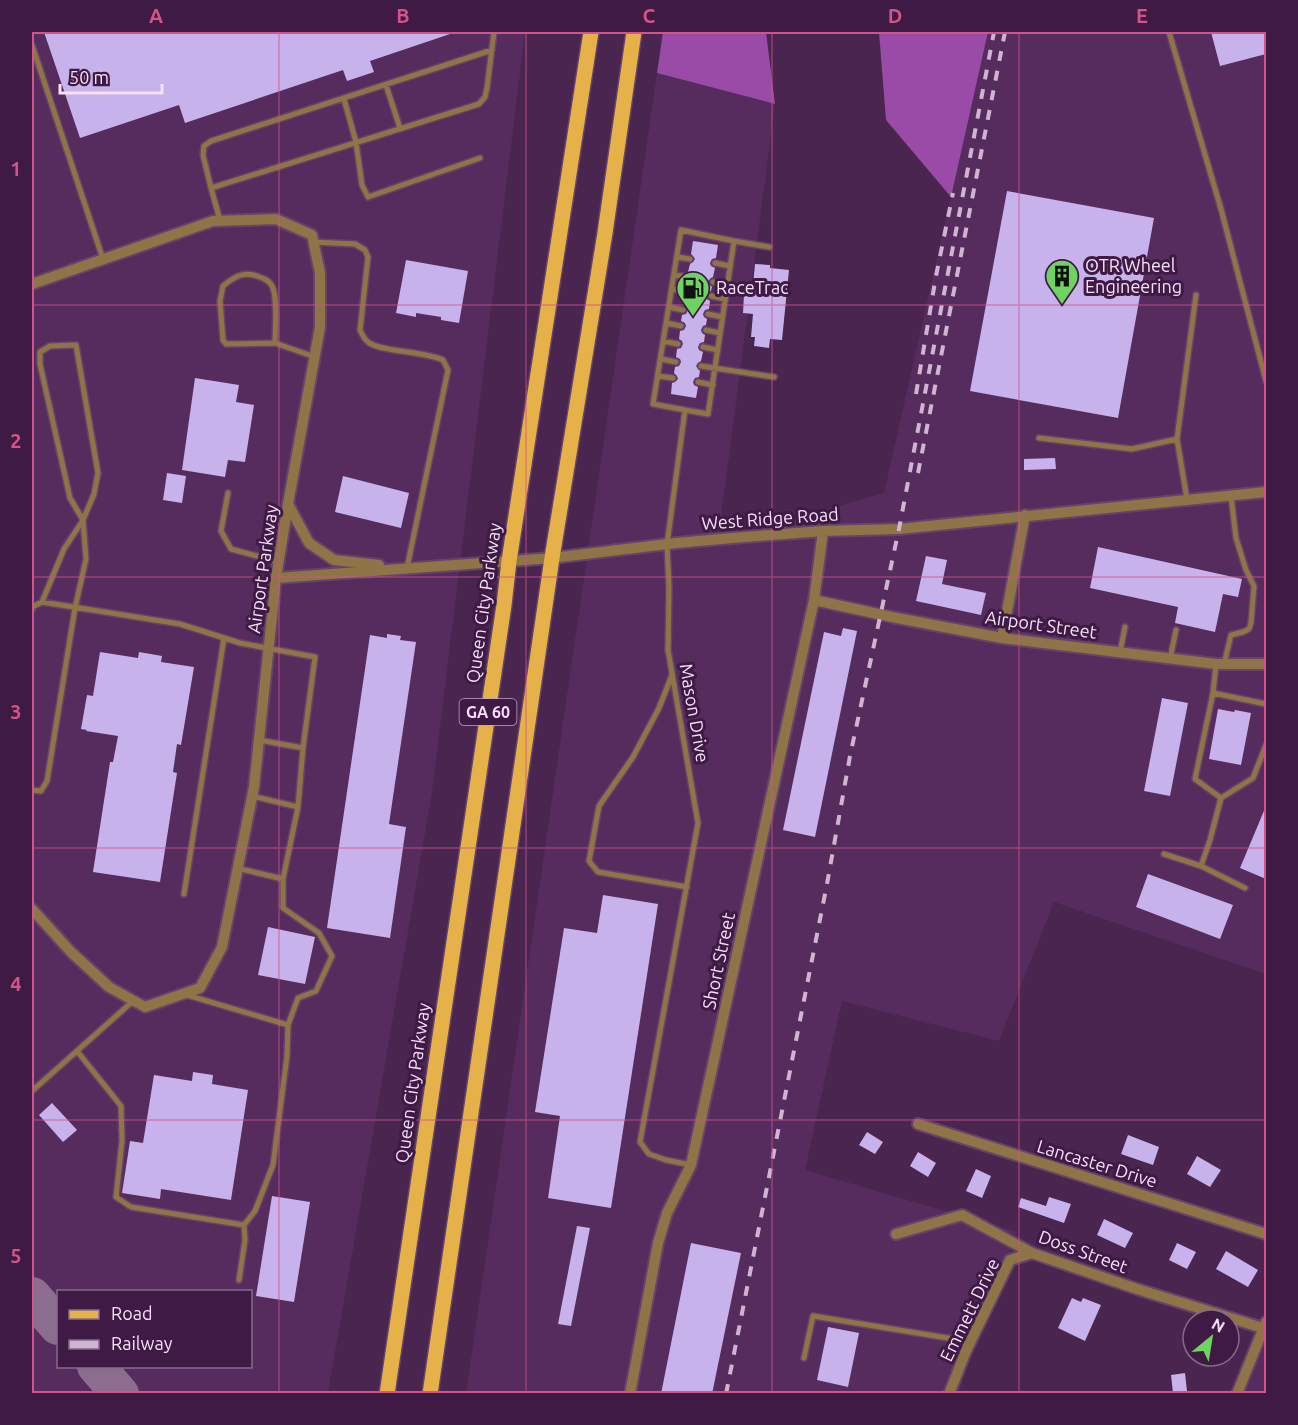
<svg xmlns="http://www.w3.org/2000/svg" width="1298" height="1425" font-family="Ubuntu,sans-serif">
	<style>
		.built { fill: #552c5d; fill-rule: evenodd }
		.forest { fill: #994ba7 }
		.lines { fill: none; stroke-linecap: round; stroke-linejoin: round }
		.taxiway { stroke: #8c6d90; stroke-width: 38 }
		.building { fill: #c7b2ec }
		.lane-casing { stroke: #65436a; stroke-width: 8 }
		.street-casing { stroke: #65436a; stroke-width: 14 }
		.primary-casing { stroke: #65436a; stroke-width: 18 }
		.lane { stroke: #8e7446; stroke-width: 5 }
		.street { stroke: #8e7446; stroke-width: 10 }
		.primary { stroke: #e6b149; stroke-width: 15 }
		.rail { stroke: #cfb5d2; stroke-width: 4; stroke-dasharray: 10 10; stroke-linecap: butt }
		.grid { fill: none; stroke: #d2548b; stroke-width: 1.5; stroke-opacity: 0.55 }
		.labels { text-anchor: middle; stroke-width: 6; stroke-linejoin: round; paint-order: stroke }
		.shield { fill: #3e1a44; stroke: #c0a5c3; stroke-width: 1.5 }
		.shield-label { font-size: 16px; font-weight: bold; fill: #f7e0fa }
		.poi-label { font-size: 18px; fill: #f7e0fa; stroke: #3e1a44; text-anchor: start }
		.street-label { font-size: 18px; fill: #f7e0fa; stroke: #3e1a44 }
		.neatline { fill: none; stroke: #d2548b; stroke-width: 2 }
		.grid-label { font-size: 20px; text-anchor: middle; font-weight: bold; fill: #d2548b }
	</style>
	<rect width="100%" height="100%" fill="#49254f"/>
	<path class="built" d="M32 32H525L432 793 328 1393H32ZM58 1292H250V1366H58Z
		M988 32H1266V974L1054 902 999 1041 842 1001 805 1170 1017 1232 958 1393 466 1394 657 73 775 104 718 540 884 493Z
		M1266 1343V1393L1240 1394 1261 1353Z"/>
	<path class="forest" d="M663 32H766L775 104 657 73Z
		M879 32H988L951 197 886 120Z"/>
	<g class="lines">
		<path class="taxiway" d="M32 1296 58 1326
			M96 1366 120 1394"/>
	</g>
	<path class="building" d="M44 32H452L453 33 370 61 374 72 347 81 343 70 185 123 179 105 80 138Z
		M1211 32H1264L1266 41V54L1220 66Z
		M1007 191 1154 218 1118 418 970 391Z
		M693 241 718 245 716 258 712 259 710 263 711 266 715 268 713 277 711 278 708 281 709 284 712 287 711 291 708 292 706 296 707 299 710 301 709 309 705 310 703 314 704 317 707 319 706 325 703 326 701 330 702 333 705 335 704 342 700 343 698 347 699 350 703 352 701 361 698 363 696 366 700 371 699 377 695 378 693 382 694 385 698 387 696 398 671 394 672 383 675 382 678 379 677 376 674 373 675 367 679 366 681 362 680 359 676 357 677 349 681 348 683 344 682 341 679 339 680 331 684 330 686 326 685 323 681 321 682 315 686 314 688 310 687 307 684 305 685 297 689 296 691 292 690 289 686 287 687 282 690 281 693 278 692 275 688 272 690 264 693 262 695 259 693 256 691 254Z
		M406 260 468 271 459 323 441 320V317L416 313V317L396 313Z
		M755 264 770 265V268L789 270 782 340 770 339 769 348 754 346 755 337H751L753 314 743 313 744 295 752 296Z
		M195 378 239 385 236 402 254 405 245 462 228 460 225 477 182 470Z
		M1055 458 1056 469 1024 470V459Z
		M167 473 186 476 182 503 163 500Z
		M343 476 409 493 401 528 335 512Z
		M1098 547 1242 579 1238 597 1223 594 1215 632 1175 623 1178 607 1090 588Z
		M926 556 947 560 942 584 986 593 981 615 916 601Z
		M843 628 857 631 815 837 783 830 824 632 841 636Z
		M387 634 401 636 400 640 416 642 389 824 406 827 390 938 327 928 370 635 387 638Z
		M100 652 138 658 139 652 162 656 161 662 194 667 181 745 177 744 173 772 177 773 160 882 93 872 110 762H113L118 736 86 731 87 730 81 729 87 695 93 696Z
		M1162 698 1188 703 1170 796 1144 791Z
		M1218 709 1234 712 1235 710 1251 713 1241 765 1209 759Z
		M1266 806V879L1240 868Z
		M1148 874 1233 905 1220 939 1136 907Z
		M603 895 658 904 611 1208 548 1198 560 1116 535 1112 564 928 597 933Z
		M268 927 315 937 305 984 258 975Z
		M193 1072 213 1075 212 1084 248 1090 231 1200 161 1189 160 1199 122 1193 130 1141 143 1143 154 1075 192 1081Z
		M52 1103 77 1130 63 1142 39 1115Z
		M867 1132 883 1142 875 1154 859 1145Z
		M1128 1135 1159 1147 1153 1165 1121 1154Z
		M918 1152 936 1163 928 1177 910 1166Z
		M1197 1156 1221 1170 1210 1187 1187 1174Z
		M976 1169 991 1176 982 1198 966 1191Z
		M272 1196 310 1202 294 1302 256 1296Z
		M1049 1197 1071 1204 1064 1223 1018 1207 1021 1198 1046 1206Z
		M1104 1219 1133 1233 1125 1248 1097 1235Z
		M577 1226 590 1228 571 1326 558 1324Z
		M691 1243 741 1253 712 1394H661Z
		M1177 1243 1196 1252 1187 1269 1169 1260Z
		M1226 1251 1258 1270 1248 1287 1216 1269Z
		M1072 1298 1081 1302 1083 1298 1101 1305 1085 1341 1058 1328Z
		M828 1327 859 1333 848 1387 817 1380Z
		M1185 1373 1187 1391 1173 1393 1171 1375Z"/>
	<g class="lines">
		<defs>
			<path id="lane" d="M1169 32 1221 209 1266 381
				M32 45 103 259
				M386 85 400 128
				M344 99 356 142 362 185 368 197 480 158
				M211 188 203 155 204 146 211 141 492 50
				M220 220 211 188 479 104 485 97 487 88 494 32
				M734 241 769 247
				M313 242 355 244 365 250 368 257 360 330C362 334 364 339 368 342 380 352 424 351 443 360L448 370 407 568
				M677 257 690 259
				M715 263 730 266
				M674 275 688 277
				M713 282 727 284
				M672 289 686 292
				M711 296 725 299
				M669 307 683 310
				M708 314 722 317
				M666 323 681 326
				M706 330 720 333
				M663 341 678 344
				M275 343C275 329 278 297 272 286 269 280 263 278 257 276 243 271 234 277 223 286L220 301 223 340 226 344 275 343 315 357
				M703 347 718 350
				M661 359 676 362
				M701 366 774 377
				M658 376 673 378
				M698 382 713 385
				M685 410 708 414 734 241 681 230 653 404 685 410 667 544 669 588 668 650 698 823 640 1142 649 1154 666 1160 691 1165
				M1039 438 1132 449 1177 439
				M228 493 221 531 231 549 279 562
				M1187 499 1177 439 1196 295
				M32 609V607L42 602 180 624 240 643 315 657 303 748
				M1120 652 1125 627
				M1170 659 1176 630
				M1216 664 1213 693 1195 779 1221 798
				M1224 664 1231 635 1243 632 1249 629 1251 623 1254 586 1246 570 1236 538 1231 496
				M672 675 659 708 633 757 599 806 589 861 598 872 687 887
				M1213 693 1266 704
				M259 740 303 748 298 807
				M32 790 41 791 47 781 75 608 86 559 83 520 94 494 98 473 76 345 50 346 40 352V364L70 498 83 520 64 549 42 602
				M252 796 298 807 283 879
				M1164 854 1201 866 1245 888
				M1201 866 1210 840 1221 798 1253 778 1266 745
				M237 868 283 879V908L319 933 332 956 316 991 298 998 288 1025
				M184 894 224 638
				M187 995 288 1025 287 1056 273 1165 255 1211 244 1225 245 1240 239 1280
				M77 1051 121 1106 122 1141 116 1197 131 1207 244 1225
				M32 1091 133 1001
				M804 1358 813 1316 954 1339 969 1345"/>
			<path id="street" d="M32 284 213 221 276 219 312 235 320 273V327L288 504 276 578 254 787 222 947 200 988 145 1007 109 987 71 952 32 909
				M288 504 309 543 334 560 379 565
				M276 578 552 558 676 543 744 537 823 531 899 529 1266 492
				M814 600 892 617 1002 638 1216 664H1266
				M1002 638 1025 515
				M918 1124 1266 1234
				M896 1234 962 1215 1032 1253 1137 1289 1263 1328
				M630 1394 658 1243 667 1213 691 1165 814 600 823 531
				M949 1394 966 1351 1010 1260 1032 1253
				M1237 1394 1266 1322"/>
			<path id="primary" d="M387 1394 504 605 509 561 591 32
				M430 1394 552 558 605 233 634 32"/>
		</defs>
		<use href="#lane" class="lane-casing"/>
		<use href="#street" class="street-casing"/>
		<use href="#primary" class="primary-casing"/>
		<use href="#lane" class="lane"/>
		<use href="#street" class="street"/>
		<use href="#primary" class="primary"/>
		<path class="rail" d="M916 394 936 276 953 193
			M918 473 1005 32
			M726 1394 827 884 850 756 899 529 994 32"/>
	</g>
	<path class="grid" d="M279 32V1394M526 32V1394M772 32V1394M1019 32V1394M32 305H1266M32 577H1266M32 848H1266M32 1120H1266"/>
	<defs>
		<symbol id="building-pin" viewBox="-11 -11 22 30"><path d="M0 17L-7.5 6A9.5 9.5 0 1 1 7.5 6Z" fill="#6ed361" stroke="#3e1a44"/><path d="M-4-6H4V6H1V3H-1V6H-4ZM-2.5-4.3h1.7v1.8h-1.7ZM.8-4.3h1.7v1.8H.8ZM-2.5-1h1.7V.8h-1.7ZM.8-1h1.7V.8H.8Z" fill="#111"/></symbol>
		<symbol id="fuel-pin" viewBox="-11 -11 22 30"><path d="M0 17L-7.5 6A9.5 9.5 0 1 1 7.5 6Z" fill="#6ed361" stroke="#3e1a44"/><path d="M-5.5-6h7V0h2V4h1.3V-2.5L3-4.5l.8-.8L6-3V5H2.5V1h-1V6h-7ZM-4.2-4.7v3.2H.2V-4.7Z" fill="#111"/></symbol>
	</defs>
	<g fill-rule="evenodd">
		<use href="#building-pin" x="1043" y="257" width="38" height="52"/>
		<use href="#fuel-pin" x="674" y="269" width="38" height="52"/>
	</g>
	<g class="labels">
		<rect class="shield" x="459.5" y="699" width="57" height="26" rx="4.5"/>
		<g class="shield-label">
			<text x="488" y="718">GA 60</text>
		</g>
		<g class="poi-label">
			<text x="1085" y="272">OTR Wheel<tspan x="1085" dy="21">Engineering</tspan></text>
			<text x="716" y="294">RaceTrac</text>
		</g>
		<g class="street-label">
			<text transform="translate(770 519) rotate(-4)" y="6">West Ridge Road</text>
			<text transform="translate(263 569) rotate(-82)" y="6">Airport Parkway</text>
			<text transform="translate(484 603) rotate(-82)" y="6">Queen City Parkway</text>
			<text transform="translate(1041 625) rotate(8)" y="6">Airport Street</text>
			<text transform="translate(694 713) rotate(80)" y="6">Mason Drive</text>
			<text transform="translate(719 961) rotate(-78)" y="6">Short Street</text>
			<text transform="translate(413 1083) rotate(-82)" y="6">Queen City Parkway</text>
			<text transform="translate(1097 1164) rotate(17)" y="6">Lancaster Drive</text>
			<text transform="translate(1083 1252) rotate(20)" y="6">Doss Street</text>
			<text transform="translate(970 1310) rotate(-64)" y="6">Emmett Drive</text>
		</g>
	</g>
	<rect width="1298" height="1425" fill="none" stroke="#3e1a44" stroke-width="66"/>
	<rect x="57" y="1290" width="195" height="78" fill="#3e1a44" stroke="#88698d" stroke-width="1.5"/>
	<rect x="69" y="1310" width="30" height="9" fill="#e6b149" stroke="#88698d" stroke-width="1.5"/>
	<text x="111" y="1320" font-size="18" fill="#f7e0fa">Road</text>
	<rect x="69" y="1340" width="30" height="9" fill="#cfb5d2" stroke="#88698d" stroke-width="1.5"/>
	<text x="111" y="1350" font-size="18" fill="#f7e0fa">Railway</text>
	<g transform="translate(1211 1338) rotate(30)"><circle r="28" fill="#3e1a44" stroke="#88698d" stroke-width="1.5"/>
	<path d="M0-4.5L10 22L0 15L-10 22Z" fill="#6ed361"/>
	<text y="-9" font-size="16" font-weight="bold" text-anchor="middle" fill="#f7e0fa">N</text>
	</g>
	<path d="M60 84v9h102v-9" fill="none" stroke="#f7e0fa" stroke-width="3"/>
	<text x="69" y="84" font-size="18" fill="#f7e0fa" stroke="#3e1a44" stroke-width="4.5" paint-order="stroke">50 m</text>
	<rect x="33" y="33" width="1232" height="1359" class="neatline"/>
	<g class="grid-label">
		<text x="156" y="23">A</text>
		<text x="403" y="23">B</text>
		<text x="649" y="23">C</text>
		<text x="895" y="23">D</text>
		<text x="1142" y="23">E</text>
		<text x="16" y="176">1</text>
		<text x="16" y="448">2</text>
		<text x="16" y="719">3</text>
		<text x="16" y="991">4</text>
		<text x="16" y="1263">5</text>
	</g>
</svg>
